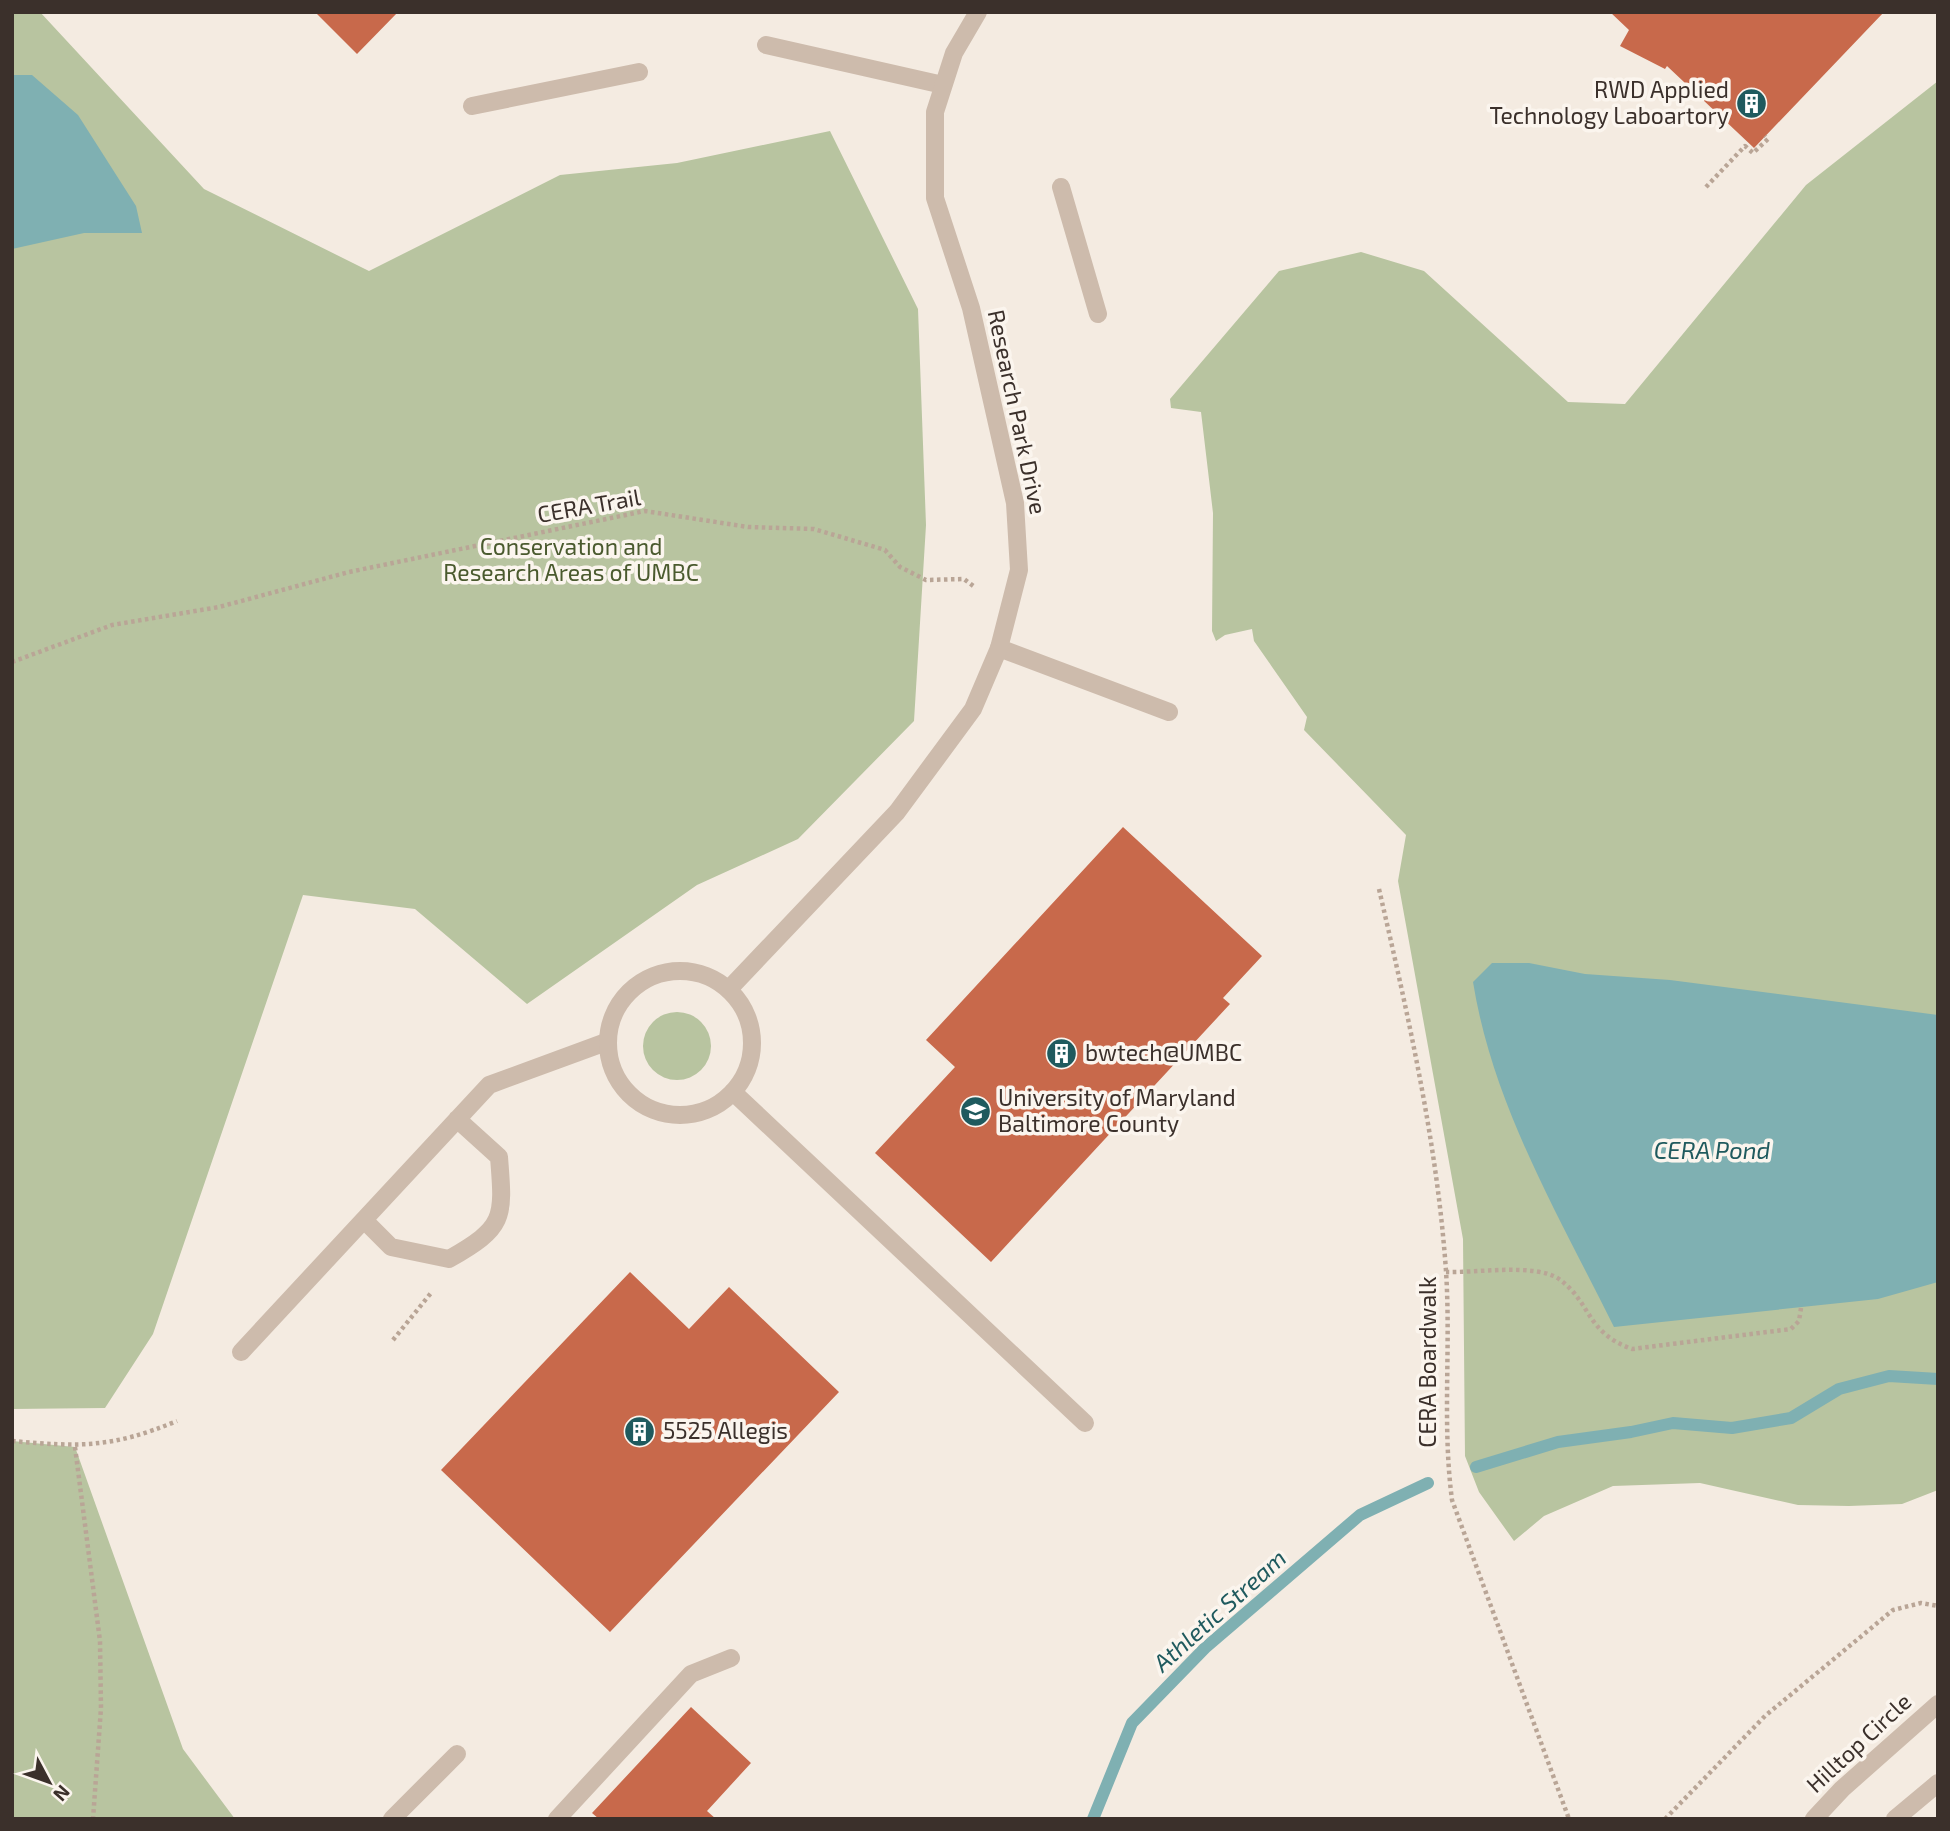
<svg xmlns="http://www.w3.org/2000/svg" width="1950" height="1831" font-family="'Exo 2',sans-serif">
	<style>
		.green { fill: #b8c4a0 }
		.water { fill: #7fb0b2 }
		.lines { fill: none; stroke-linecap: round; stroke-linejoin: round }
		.stream { stroke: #7fb0b2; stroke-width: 12 }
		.building { fill: #c8694b }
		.path { stroke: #b9a596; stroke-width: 4.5; stroke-dasharray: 3.5 3.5; stroke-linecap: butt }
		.service { stroke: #cdbbac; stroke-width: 18 }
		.minor { stroke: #cdbbac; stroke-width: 18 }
		.tertiary { stroke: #cdbbac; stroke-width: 18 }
		.labels { text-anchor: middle; stroke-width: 7; stroke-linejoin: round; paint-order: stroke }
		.poi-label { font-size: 23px; fill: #3b302b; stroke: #fbf5ee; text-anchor: start }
		.street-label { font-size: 23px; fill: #3b302b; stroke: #fbf5ee }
		.park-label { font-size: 23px; fill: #4a5a2e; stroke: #fbf5ee }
		.water-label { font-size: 24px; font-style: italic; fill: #1f5a5e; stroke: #fbf5ee }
	</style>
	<rect width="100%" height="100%" fill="#f4ebe1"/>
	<path class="green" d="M12 12H40L204 189 369 271 560 175 677 163 830 131 918 309 926 525 914 721 798 839 697 885 527 1004 415 909 303 895 153 1334 105 1408 12 1409Z
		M1938 81V1490L1902 1504 1849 1506 1798 1505 1700 1483 1613 1486 1544 1516 1514 1541 1479 1492 1465 1456 1463 1239 1398 881 1406 835 1304 730 1307 717 1254 641 1252 629 1225 635 1216 641 1212 631 1213 513 1201 412 1171 408 1170 399 1279 271 1361 252 1424 271 1568 402 1625 404 1806 185Z
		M643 1046a34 34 0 1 1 68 0a34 34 0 1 1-68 0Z
		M12 1441 75 1447 183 1749 235 1819H12Z"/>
	<path class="water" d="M12 75H32L78 115 136 206 142 233H84L12 249Z
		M1492 963H1529L1585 974 1670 980 1938 1015V1282L1878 1299 1614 1327C1559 1216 1493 1106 1473 982Z"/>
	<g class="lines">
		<path class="stream" d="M1476 1467 1558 1442 1631 1432 1673 1423 1732 1428 1791 1418 1839 1389 1889 1376 1938 1379
			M1093 1819 1132 1723 1205 1648 1360 1515 1428 1483"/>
	</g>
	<path class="building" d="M315 12H398L357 54Z
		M1610 12H1884L1754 148 1667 66 1665 69 1620 46 1629 30Z
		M1123 827 1262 956 1223 998 1230 1004 991 1262 875 1153 955 1067 926 1040Z
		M630 1272 689 1329 729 1287 839 1392 610 1632 441 1470Z
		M691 1707 751 1763 707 1811 716 1819H599L592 1813Z"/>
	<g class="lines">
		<path class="path" d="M1706 187 1745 146 1753 153 1768 139 1765 136
			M12 662 112 625 219 607 349 572 645 511 748 527 814 529 885 550 900 567 926 580 964 579 976 588
			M1379 889C1408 1015 1437 1142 1446 1271 1451 1348 1442 1424 1452 1500L1569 1819
			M1446 1272C1475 1273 1536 1263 1559 1279 1592 1303 1585 1332 1632 1349L1791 1329 1799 1321 1801 1308
			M393 1340 431 1293
			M12 1441C80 1447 112 1448 177 1421
			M75 1447 100 1641 101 1708 93 1819
			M1665 1819 1765 1716 1893 1610 1921 1603 1938 1606"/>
		<path class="service" d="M766 45 943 85
			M472 106 639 72
			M1061 187 1098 314
			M999 648 1169 712
			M733 1092 1085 1423
			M364 1220 391 1247 449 1259C505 1227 504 1219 499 1157L457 1119
			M241 1352 489 1085 606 1042
			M392 1819 457 1754
			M557 1819 691 1674 731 1658"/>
		<path class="minor" d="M608 1043a72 72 0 1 1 144 0a72 72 0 1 1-144 0Z
			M729 989 897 812 973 709 999 648 1019 570 1015 503 971 308 935 198V112L954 53 978 12"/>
		<path class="tertiary" d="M1814 1819 1842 1789 1938 1704
			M1895 1819 1938 1783"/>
	</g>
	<defs>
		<symbol id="building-disc" viewBox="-11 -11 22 22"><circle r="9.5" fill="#1f5a5e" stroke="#fbf5ee"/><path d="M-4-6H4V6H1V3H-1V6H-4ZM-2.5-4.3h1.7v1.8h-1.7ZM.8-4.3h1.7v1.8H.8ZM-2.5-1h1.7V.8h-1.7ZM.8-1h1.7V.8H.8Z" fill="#fff"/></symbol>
		<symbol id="university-disc" viewBox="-11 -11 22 22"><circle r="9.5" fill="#1f5a5e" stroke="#fbf5ee"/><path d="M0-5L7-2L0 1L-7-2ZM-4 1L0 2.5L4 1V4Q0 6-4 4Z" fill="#fff"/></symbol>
	</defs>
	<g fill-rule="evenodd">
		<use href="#building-disc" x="1734" y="86" width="35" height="35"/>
		<use href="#building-disc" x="1044" y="1036" width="35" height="35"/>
		<use href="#university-disc" x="958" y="1094" width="35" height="35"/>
		<use href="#building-disc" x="622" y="1414" width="35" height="35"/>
	</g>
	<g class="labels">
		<g class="poi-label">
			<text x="1729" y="98" text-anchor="end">RWD Applied<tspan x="1729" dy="26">Technology Laboartory</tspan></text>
			<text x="1085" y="1061">bwtech@UMBC</text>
			<text x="998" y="1106">University of Maryland<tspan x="998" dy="26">Baltimore County</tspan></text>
			<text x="663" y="1439">5525 Allegis</text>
		</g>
		<g class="street-label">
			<text transform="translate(1017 412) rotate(78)" y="8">Research Park Drive</text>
			<text transform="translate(589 506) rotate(-10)" y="8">CERA Trail</text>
			<text transform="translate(1428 1362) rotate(-90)" y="8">CERA Boardwalk</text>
			<text transform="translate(1859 1743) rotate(-43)" y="8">Hilltop Circle</text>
		</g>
		<g class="park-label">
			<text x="571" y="555">Conservation and<tspan x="571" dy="26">Research Areas of UMBC</tspan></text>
		</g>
		<g class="water-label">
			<text x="1712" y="1159">CERA Pond</text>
			<text transform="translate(1220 1611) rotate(-42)" y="8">Athletic Stream</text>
		</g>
	</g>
	<rect width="1950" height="1831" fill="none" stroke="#3b302b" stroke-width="28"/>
	<g transform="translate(49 1782) rotate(131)" stroke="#fbf5ee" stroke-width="5" paint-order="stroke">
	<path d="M0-5L12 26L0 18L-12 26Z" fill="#3b302b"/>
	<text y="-10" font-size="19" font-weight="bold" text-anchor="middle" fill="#3b302b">N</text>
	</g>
</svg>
